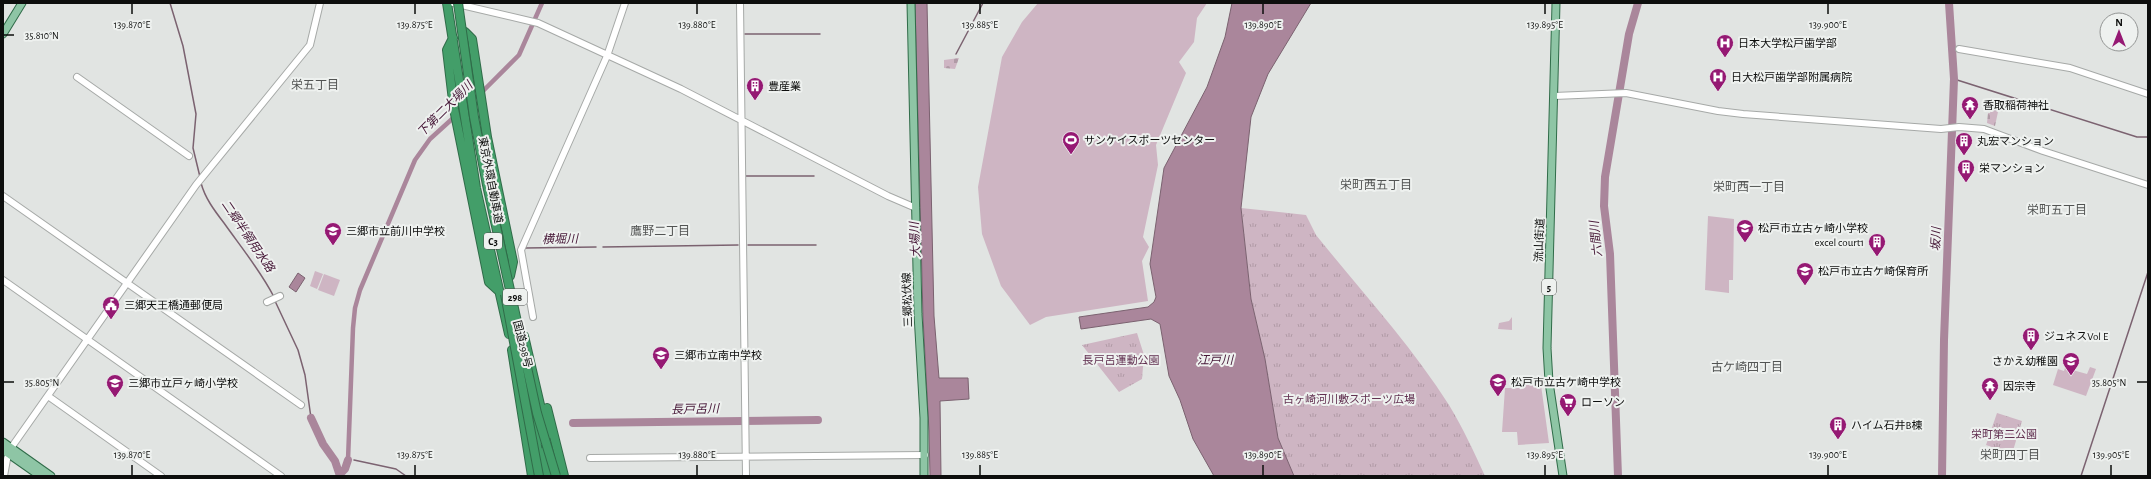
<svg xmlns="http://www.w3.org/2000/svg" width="2151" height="479" font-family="'Alegreya Sans','Noto Sans JP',sans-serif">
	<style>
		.cemetery { fill: url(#cemetery-stones) }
		.park { fill: url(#park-tufts) }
		.pitch { fill: #ceb5c3 }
		.water { fill: #aa869b; stroke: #7b6270 }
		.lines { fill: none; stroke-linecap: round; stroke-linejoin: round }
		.stream { stroke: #7b6270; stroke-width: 1.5 }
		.canal { stroke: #aa869b; stroke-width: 4.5 }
		.river { stroke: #aa869b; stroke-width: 8 }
		.secondary-casing { stroke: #a6a9a7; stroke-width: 8 }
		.primary-casing { stroke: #306c49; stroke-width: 9 }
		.highway-casing { stroke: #306c49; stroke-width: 10 }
		.secondary { stroke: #fff; stroke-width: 6 }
		.primary { stroke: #8ec5a5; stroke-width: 7 }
		.highway { stroke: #439e69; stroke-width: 8 }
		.highway-bridge-casing { stroke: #306c49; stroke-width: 10; stroke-linecap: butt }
		.highway-bridge { stroke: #439e69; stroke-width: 8 }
		.ticks { fill: none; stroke: #0d0e0d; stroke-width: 1.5 }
		.labels { text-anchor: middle; stroke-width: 4; stroke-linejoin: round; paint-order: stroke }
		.shield { fill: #eef1ef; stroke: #505251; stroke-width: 1 }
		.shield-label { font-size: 10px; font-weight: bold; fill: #0d0e0d }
		.poi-label { font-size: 11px; fill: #0d0e0d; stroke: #eef1ef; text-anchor: start }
		.street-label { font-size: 11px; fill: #0d0e0d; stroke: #eef1ef }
		.park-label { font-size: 11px; fill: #623151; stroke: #eef1ef }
		.neighbourhood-label { font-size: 12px; fill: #525453; stroke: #eef1ef }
		.water-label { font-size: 12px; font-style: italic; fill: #441535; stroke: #eef1ef }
		.ticks-label { font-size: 10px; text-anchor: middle; fill: #0d0e0d; stroke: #eef1ef; stroke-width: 4; stroke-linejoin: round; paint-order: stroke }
	</style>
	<defs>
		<pattern id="cemetery-stones" width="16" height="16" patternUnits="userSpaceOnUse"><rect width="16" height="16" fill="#ceb5c3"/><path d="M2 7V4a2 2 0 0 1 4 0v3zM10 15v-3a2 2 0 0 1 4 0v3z" fill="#b09aa6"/></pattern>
		<pattern id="park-tufts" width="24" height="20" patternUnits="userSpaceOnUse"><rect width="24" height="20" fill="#ceb5c3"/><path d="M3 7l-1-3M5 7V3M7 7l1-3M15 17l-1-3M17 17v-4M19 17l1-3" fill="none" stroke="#b09aa6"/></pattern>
	</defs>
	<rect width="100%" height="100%" fill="#e1e4e2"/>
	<path class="cemetery" d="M959 58 955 69 944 68V60Z
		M1992 105 1999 107 1995 126 1987 123 1988 113H1990Z"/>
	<path class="park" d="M1241 208 1306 215 1316 235C1361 291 1411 345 1449 405 1463 428 1474 452 1485 476H1294L1278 438 1265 359 1251 299Z
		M1512 317V330L1498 329 1499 323 1509 321Z
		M1137 333 1144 355 1142 379 1119 392 1082 345Z
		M1997 413 2022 421 2012 454 1986 445Z"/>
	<path class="pitch" d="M1038 3H1207L1197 18 1194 42 1179 62 1186 73 1156 145 1158 165 1143 237 1149 247 1142 261 1148 301 1046 317 1030 325 1001 286 982 234 978 187 1002 57 1022 22Z
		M1708 216 1734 219 1733 280H1729V293L1705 290Z
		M315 271 323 274 317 289 310 286Z
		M324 274 340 280 334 296 318 290Z
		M2090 367 2096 369 2086 396 2053 385 2058 369 2064 371 2065 368 2087 374Z
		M1515 377 1540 378 1549 443 1518 445 1517 432H1502L1505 388H1514Z"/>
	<path class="water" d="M915 3H927L934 316 939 378H968L969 399 940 401 941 476H930L929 431 923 317Z
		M1232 3H1311L1268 74 1251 117 1241 208 1251 299 1265 359 1278 438 1294 476H1214L1193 439 1180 400 1169 376 1160 324 1151 319 1081 329 1079 317 1148 307 1154 302 1156 297 1150 264 1164 168 1207 87 1225 37Z
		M298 273 305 278 296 292 289 287Z"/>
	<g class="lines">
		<path class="stream" d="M170 3 183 46 196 114 193 148 200 177
			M745 34H820
			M956 54 983 3
			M1954 79 2137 137H2148
			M746 176H814
			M201 183C205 198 214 210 224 223 241 247 260 270 274 297
			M748 245H816
			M603 247 738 245
			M525 248 596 247
			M275 301 298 350 305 375 311 418
			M354 460 396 469 406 476
			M2081 476 2148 272"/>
		<path class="canal" d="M480 94 519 55 542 3
			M348 460 353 328 355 308 360 290 415 160 430 139 473 100"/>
		<path class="river" d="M311 418 323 444 335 461 340 476
			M573 423 818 420
			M340 474 345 469 348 460
			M1618 476 1610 254 1604 206 1605 177 1629 34 1638 3
			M1942 476 1944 340 1954 79 1949 3"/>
		<defs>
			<path id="secondary" d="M453 3 538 23 681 89 888 196 916 208
				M740 3 746 476
				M1959 49 2070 68 2148 94
				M77 77 189 156
				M1554 96 1626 93 1718 111 1743 114 1941 129 1959 127 1984 129 2043 151 2148 185
				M3 196 301 405
				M3 280 281 476
				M267 302 280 296
				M533 317 521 250 607 56 625 3
				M48 396 161 476
				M590 458 925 455
				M4 476 8 454 11 448 196 185 310 45 320 3"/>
			<path id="primary" d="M911 3 918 314 924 418V476
				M1556 3 1547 348 1549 382 1563 476
				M3 34 22 3
				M3 442 51 476
				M3 450 40 476"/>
			<path id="highway" d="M447 3 476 188 509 334
				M465 32 472 39 487 137 513 262 510 276
				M453 38 447 50 454 109 489 282 500 292
				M524 336 547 435
				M512 350 532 476
				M522 366 539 440
				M547 408 564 476
				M535 436 543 476
				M545 451 551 476"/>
		</defs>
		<use href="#secondary" class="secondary-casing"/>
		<use href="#primary" class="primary-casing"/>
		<use href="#highway" class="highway-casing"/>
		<use href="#secondary" class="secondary"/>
		<use href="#primary" class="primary"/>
		<use href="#highway" class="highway"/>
		<defs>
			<path id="highway-bridge" d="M458 3 474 117 487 185 537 413 556 476
				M505 294 539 476"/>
		</defs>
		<use href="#highway-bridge" class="highway-bridge-casing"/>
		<use href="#highway-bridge" class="highway-bridge"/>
	</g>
	<path class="ticks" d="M132 4V14M415 4V14M697 4V14M980 4V14M1263 4V14M1545 4V14M1828 4V14M4 35H14M4 382H14M2137 382H2147M132 465V475M415 465V475M697 465V475M980 465V475M1263 465V475M1545 465V475M1828 465V475M2111 465V475"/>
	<defs>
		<symbol id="hospital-pin" viewBox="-11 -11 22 30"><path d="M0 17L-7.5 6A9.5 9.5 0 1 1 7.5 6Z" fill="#951973" stroke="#eef1ef"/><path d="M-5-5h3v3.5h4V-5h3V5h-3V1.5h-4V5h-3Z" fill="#fff"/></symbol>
		<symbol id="building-pin" viewBox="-11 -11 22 30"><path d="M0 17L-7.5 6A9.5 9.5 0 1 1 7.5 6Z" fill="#951973" stroke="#eef1ef"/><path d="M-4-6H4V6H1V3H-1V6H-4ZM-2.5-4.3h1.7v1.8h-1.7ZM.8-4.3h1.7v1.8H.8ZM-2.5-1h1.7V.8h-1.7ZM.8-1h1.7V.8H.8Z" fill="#fff"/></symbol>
		<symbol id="temple-pin" viewBox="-11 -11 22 30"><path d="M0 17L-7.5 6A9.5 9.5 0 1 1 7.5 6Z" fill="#951973" stroke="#eef1ef"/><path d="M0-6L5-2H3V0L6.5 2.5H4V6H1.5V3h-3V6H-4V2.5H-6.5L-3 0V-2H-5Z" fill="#fff"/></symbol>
		<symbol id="stadium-pin" viewBox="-11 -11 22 30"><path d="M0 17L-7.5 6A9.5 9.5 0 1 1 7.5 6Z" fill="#951973" stroke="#eef1ef"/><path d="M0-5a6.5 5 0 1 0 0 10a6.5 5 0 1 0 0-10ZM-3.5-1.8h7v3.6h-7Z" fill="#fff"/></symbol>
		<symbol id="school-pin" viewBox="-11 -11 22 30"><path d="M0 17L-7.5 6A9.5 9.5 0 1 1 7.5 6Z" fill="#951973" stroke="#eef1ef"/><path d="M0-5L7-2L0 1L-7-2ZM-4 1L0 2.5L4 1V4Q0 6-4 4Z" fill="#fff"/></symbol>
		<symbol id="civic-pin" viewBox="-11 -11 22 30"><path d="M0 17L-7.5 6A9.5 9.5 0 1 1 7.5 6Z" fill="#951973" stroke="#eef1ef"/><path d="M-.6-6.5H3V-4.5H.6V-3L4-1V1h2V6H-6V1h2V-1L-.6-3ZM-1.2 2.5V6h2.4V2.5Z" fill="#fff"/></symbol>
		<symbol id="supermarket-pin" viewBox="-11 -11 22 30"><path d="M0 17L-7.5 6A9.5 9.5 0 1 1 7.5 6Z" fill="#951973" stroke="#eef1ef"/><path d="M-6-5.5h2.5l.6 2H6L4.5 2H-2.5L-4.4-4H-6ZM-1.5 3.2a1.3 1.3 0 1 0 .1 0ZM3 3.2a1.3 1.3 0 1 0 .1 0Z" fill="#fff"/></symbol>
	</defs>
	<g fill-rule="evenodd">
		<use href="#hospital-pin" x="1715" y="33" width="20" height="27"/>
		<use href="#hospital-pin" x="1708" y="67" width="20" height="27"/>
		<use href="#building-pin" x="745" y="76" width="20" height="27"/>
		<use href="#temple-pin" x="1960" y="95" width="20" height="27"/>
		<use href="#stadium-pin" x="1061" y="130" width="20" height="27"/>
		<use href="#building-pin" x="1954" y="131" width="20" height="27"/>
		<use href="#building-pin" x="1956" y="158" width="20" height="27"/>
		<use href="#school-pin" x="1735" y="218" width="20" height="27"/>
		<use href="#school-pin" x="323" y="221" width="20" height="27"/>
		<use href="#building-pin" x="1867" y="232" width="20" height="27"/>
		<use href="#school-pin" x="1795" y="261" width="20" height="27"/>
		<use href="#civic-pin" x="101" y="295" width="20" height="27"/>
		<use href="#building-pin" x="2021" y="326" width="20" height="27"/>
		<use href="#school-pin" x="651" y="345" width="20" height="27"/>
		<use href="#school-pin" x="2061" y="351" width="20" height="27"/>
		<use href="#school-pin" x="1488" y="372" width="20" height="27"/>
		<use href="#school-pin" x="105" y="373" width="20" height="27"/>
		<use href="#temple-pin" x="1980" y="376" width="20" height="27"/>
		<use href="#supermarket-pin" x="1558" y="392" width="20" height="27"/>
		<use href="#building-pin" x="1828" y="415" width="20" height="27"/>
	</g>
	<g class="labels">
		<g class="shield">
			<rect x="484" y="233" width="18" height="16" rx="3"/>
			<rect x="1542" y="279" width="14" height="16" rx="3"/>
			<rect x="503" y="289" width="24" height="16" rx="3"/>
		</g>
		<g class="shield-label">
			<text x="493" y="245">C3</text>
			<text x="1549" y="291">5</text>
			<text x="515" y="301">298</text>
		</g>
		<g class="poi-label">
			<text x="1738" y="47">日本大学松戸歯学部</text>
			<text x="1731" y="81">日大松戸歯学部附属病院</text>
			<text x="768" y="90">豊産業</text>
			<text x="1983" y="109">香取稲荷神社</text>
			<text x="1084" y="144">サンケイスポーツセンター</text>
			<text x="1977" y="145">丸宏マンション</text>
			<text x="1979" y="172">栄マンション</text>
			<text x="1758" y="232">松戸市立古ヶ崎小学校</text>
			<text x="346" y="235">三郷市立前川中学校</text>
			<text x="1864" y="246" text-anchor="end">excel court1</text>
			<text x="1818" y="275">松戸市立古ケ崎保育所</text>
			<text x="124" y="309">三郷天王橋通郵便局</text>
			<text x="2044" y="340">ジュネスVol E</text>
			<text x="674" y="359">三郷市立南中学校</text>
			<text x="2058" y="365" text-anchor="end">さかえ幼稚園</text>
			<text x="1511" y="386">松戸市立古ケ崎中学校</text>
			<text x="128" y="387">三郷市立戸ヶ崎小学校</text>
			<text x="2003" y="390">因宗寺</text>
			<text x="1581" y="406">ローソン</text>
			<text x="1851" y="429">ハイム石井B棟</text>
		</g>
		<g class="street-label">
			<text transform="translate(491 180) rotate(79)" y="4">東京外環自動車道</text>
			<text transform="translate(1539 240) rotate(-88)" y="4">流山街道</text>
			<text transform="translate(907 300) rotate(-92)" y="4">三郷松伏線</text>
			<text transform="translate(523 344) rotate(76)" y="4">国道298号</text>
		</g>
		<g class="park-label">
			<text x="1121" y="364">長戸呂運動公園</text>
			<text x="1349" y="403">古ヶ崎河川敷スポーツ広場</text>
			<text x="2004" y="438">栄町第二公園</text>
		</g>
		<g class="neighbourhood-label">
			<text x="315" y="89">栄五丁目</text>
			<text x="1376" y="189">栄町西五丁目</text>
			<text x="1749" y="191">栄町西一丁目</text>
			<text x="2057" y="214">栄町五丁目</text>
			<text x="660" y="235">鷹野二丁目</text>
			<text x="1747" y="371">古ケ崎四丁目</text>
			<text x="2010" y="459">栄町四丁目</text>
		</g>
		<g class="water-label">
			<text transform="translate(445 109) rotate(-45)" y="4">下第二大場川</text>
			<text transform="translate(248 236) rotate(56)" y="4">二郷半領用水路</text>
			<text transform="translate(560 239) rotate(-1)" y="4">横堀川</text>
			<text transform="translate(1596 239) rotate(-96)" y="4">六間川</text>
			<text transform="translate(1936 239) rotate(-88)" y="4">坂川</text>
			<text transform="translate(915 240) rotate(-93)" y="4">大場川</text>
			<text x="1215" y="364">江戸川</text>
			<text transform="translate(695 409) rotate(-1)" y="4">長戸呂川</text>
		</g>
	</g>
	<g class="ticks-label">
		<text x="132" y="28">139.870°E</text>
		<text x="415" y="28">139.875°E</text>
		<text x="697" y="28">139.880°E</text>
		<text x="980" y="28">139.885°E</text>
		<text x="1263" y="28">139.890°E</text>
		<text x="1545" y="28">139.895°E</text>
		<text x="1828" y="28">139.900°E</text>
		<text x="42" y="39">35.810°N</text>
		<text x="42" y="386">35.805°N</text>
		<text x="2109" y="386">35.805°N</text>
		<text x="132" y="458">139.870°E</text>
		<text x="415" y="458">139.875°E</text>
		<text x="697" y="458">139.880°E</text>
		<text x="980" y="458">139.885°E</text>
		<text x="1263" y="458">139.890°E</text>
		<text x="1545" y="458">139.895°E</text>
		<text x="1828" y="458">139.900°E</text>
		<text x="2111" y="458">139.905°E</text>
	</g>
	<rect width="2151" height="479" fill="none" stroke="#0d0e0d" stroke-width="8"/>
	<g transform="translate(2119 32)"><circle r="19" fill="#eef1ef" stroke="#949695"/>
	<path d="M0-3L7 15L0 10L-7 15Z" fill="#951973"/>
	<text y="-6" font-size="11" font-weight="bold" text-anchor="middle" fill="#0d0e0d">N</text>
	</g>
</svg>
